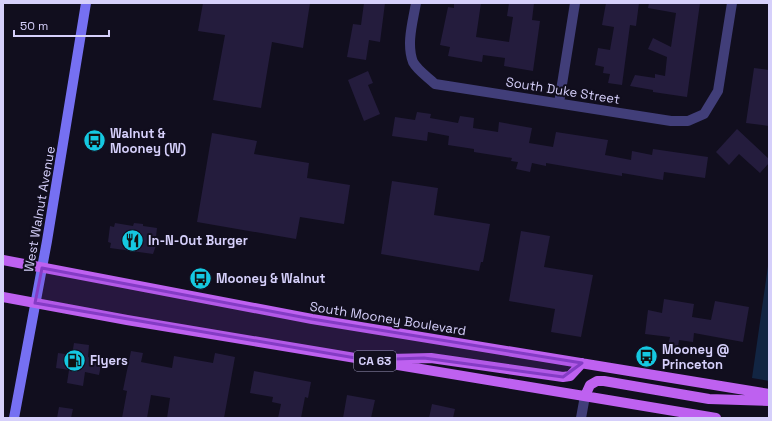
<svg xmlns="http://www.w3.org/2000/svg" width="772" height="421" font-family="'Space Grotesk',sans-serif">
	<style>
		.water { fill: #122543 }
		.building { fill: #241c3d }
		.lines { fill: none; stroke-linecap: round; stroke-linejoin: round }
		.minor { stroke: #413e79; stroke-width: 10 }
		.secondary { stroke: #7670f2; stroke-width: 10 }
		.primary { stroke: #be61f0; stroke-width: 10 }
		.marked { fill: #843cc5; fill-opacity: 0.2; stroke: #843cc5; stroke-width: 3; stroke-linejoin: round }
		.labels { text-anchor: middle; stroke-width: 4; stroke-linejoin: round; paint-order: stroke }
		.shield { fill: #110e1e; stroke: #9b96b9; stroke-width: 1 }
		.shield-label { font-size: 12px; font-weight: bold; fill: #d6d0fb }
		.street-label { font-size: 13px; fill: #d6d0fb; stroke: #110e1e }
		.poi-label { font-size: 13px; font-weight: bold; fill: #d6d0fb; stroke: #110e1e; text-anchor: start }
	</style>
	<rect width="100%" height="100%" fill="#110e1e"/>
	<path class="water" d="M769 259V381L752 378Z"/>
	<path class="building" d="M203 3H310L303 48 272 42 261 108 213 100 225 35 198 31Z
		M364 3H385L380 42 369 40 366 60 347 57 353 24 361 25Z
		M454 3H481L476 37 509 42 513 17 507 16 509 3H534L532 20 540 21 533 71 504 66 505 58 483 55 482 62 448 56 450 47 440 45 448 7 454 8Z
		M606 3H639L636 26 630 25 622 85 608 83 610 74 603 73 604 67 595 65 598 48 610 50 614 27 602 25Z
		M649 3H700L687 97 653 92V90L630 86 635 75 655 78V74L665 76 667 57 648 49 653 38 671 47 676 13 648 8Z
		M754 68 769 70V126L746 123Z
		M368 71 373 83 368 85 380 114 364 121 348 80Z
		M417 112 431 114 430 118 458 123 460 116 474 118 473 128 498 132 499 122 532 128 529 143 553 147 556 132 608 140 605 155 631 160 632 151 652 155 653 149 708 157 705 178 664 172 663 180 622 173V176L546 163V166L532 163 530 172 516 169 518 162 511 161 512 158 474 152V149L448 145 449 136 428 132 427 141 392 136 395 117 415 120Z
		M737 129 769 159V163L760 173 739 154 729 165 716 152Z
		M212 133 257 141 254 154 309 163 307 178 350 185 344 224 300 217 296 239 197 222Z
		M392 181 438 188 434 215 490 224 483 262H481L479 271 381 254Z
		M115 223 133 226 134 223 143 224V226L157 228 156 237H159L153 254 110 248 111 243 108 242 110 226 114 227Z
		M521 231 550 236 544 267 593 275 581 337 551 332 555 309 509 301Z
		M664 299 694 304 692 317 711 320 715 301 749 307 743 342 694 333 693 342 679 340 678 347 668 345 670 337 645 334 648 310 662 313Z
		M74 343 89 345 88 357 102 360 99 375 85 372 83 386 67 383 69 370 56 368 58 353 72 355Z
		M131 351 143 353 141 362 172 368 174 356 213 363 215 353 235 357 224 418H167L170 398 151 395 147 418H122L127 391 123 390Z
		M254 371 311 382 308 398 305 397 301 418H278L281 404 272 402 273 397 250 393Z
		M347 395 375 400 371 418H343Z
		M432 404 455 409 453 418H429Z
		M59 407 73 409 71 418H57Z"/>
	<g class="lines">
		<path class="minor" d="M416 3C413 21 406 44 413 62 418 71 428 77 435 84L671 121H688L704 114 718 91 732 3
			M559 103 575 3
			M581 418 585 396"/>
		<path class="secondary" d="M14 418 47 241 86 3"/>
		<path class="primary" d="M3 260 312 319 769 394
			M3 297 127 320 716 418
			M389 359 431 358 563 377 570 376 582 363
			M585 396 590 385 597 381H604L709 399 769 401"/>
	</g>
	<path class="marked" d="M42 268 312 319 582 363 563 377 424 358 367 360 35 303Z"/>
	<defs>
		<symbol id="bus-disc" viewBox="-11 -11 22 22"><circle r="9.5" fill="#15c8e1" stroke="#110e1e"/><path d="M-5-6H5V4H4V6H2V4H-2V6H-4V4H-5ZM-3.5-4V0h7V-4ZM-3.5 1.2v1.5H-2V1.2ZM2 1.2v1.5H3.5V1.2Z" fill="#111"/></symbol>
		<symbol id="restaurant-disc" viewBox="-11 -11 22 22"><circle r="9.5" fill="#15c8e1" stroke="#110e1e"/><path d="M-5-6h1v4h1v-4h1v4h1v-4h1v5L-1.5 .5V6h-2V.5L-5-1ZM5-6V6H3V1.5H1.5Q1.5-4 5-6Z" fill="#111"/></symbol>
		<symbol id="fuel-disc" viewBox="-11 -11 22 22"><circle r="9.5" fill="#15c8e1" stroke="#110e1e"/><path d="M-5.5-6h7V0h2V4h1.3V-2.5L3-4.5l.8-.8L6-3V5H2.5V1h-1V6h-7ZM-4.2-4.7v3.2H.2V-4.7Z" fill="#111"/></symbol>
	</defs>
	<g fill-rule="evenodd">
		<use href="#bus-disc" x="82" y="128" width="25" height="25"/>
		<use href="#restaurant-disc" x="120" y="228" width="25" height="25"/>
		<use href="#bus-disc" x="188" y="266" width="25" height="25"/>
		<use href="#bus-disc" x="634" y="344" width="25" height="25"/>
		<use href="#fuel-disc" x="62" y="348" width="25" height="25"/>
	</g>
	<g class="labels">
		<rect class="shield" x="354" y="351" width="42" height="20" rx="3"/>
		<g class="shield-label">
			<text x="375" y="365">CA 63</text>
		</g>
		<g class="street-label">
			<text transform="translate(563 90) rotate(9)" y="5">South Duke Street</text>
			<text transform="translate(39 209) rotate(-80)" y="5">West Walnut Avenue</text>
			<text transform="translate(388 318) rotate(9)" y="5">South Mooney Boulevard</text>
		</g>
		<g class="poi-label">
			<text x="110" y="138">Walnut &amp;<tspan x="110" dy="15">Mooney (W)</tspan></text>
			<text x="148" y="245">In-N-Out Burger</text>
			<text x="216" y="283">Mooney &amp; Walnut</text>
			<text x="662" y="354">Mooney @<tspan x="662" dy="15">Princeton</tspan></text>
			<text x="90" y="365">Flyers</text>
		</g>
	</g>
	<rect width="772" height="421" fill="none" stroke="#d6d0fb" stroke-width="8"/>
	<path d="M14 30v6h95v-6" fill="none" stroke="#d6d0fb" stroke-width="2"/>
	<text x="20" y="30" font-size="12" fill="#d6d0fb" stroke="#110e1e" stroke-width="3" paint-order="stroke">50 m</text>
</svg>
